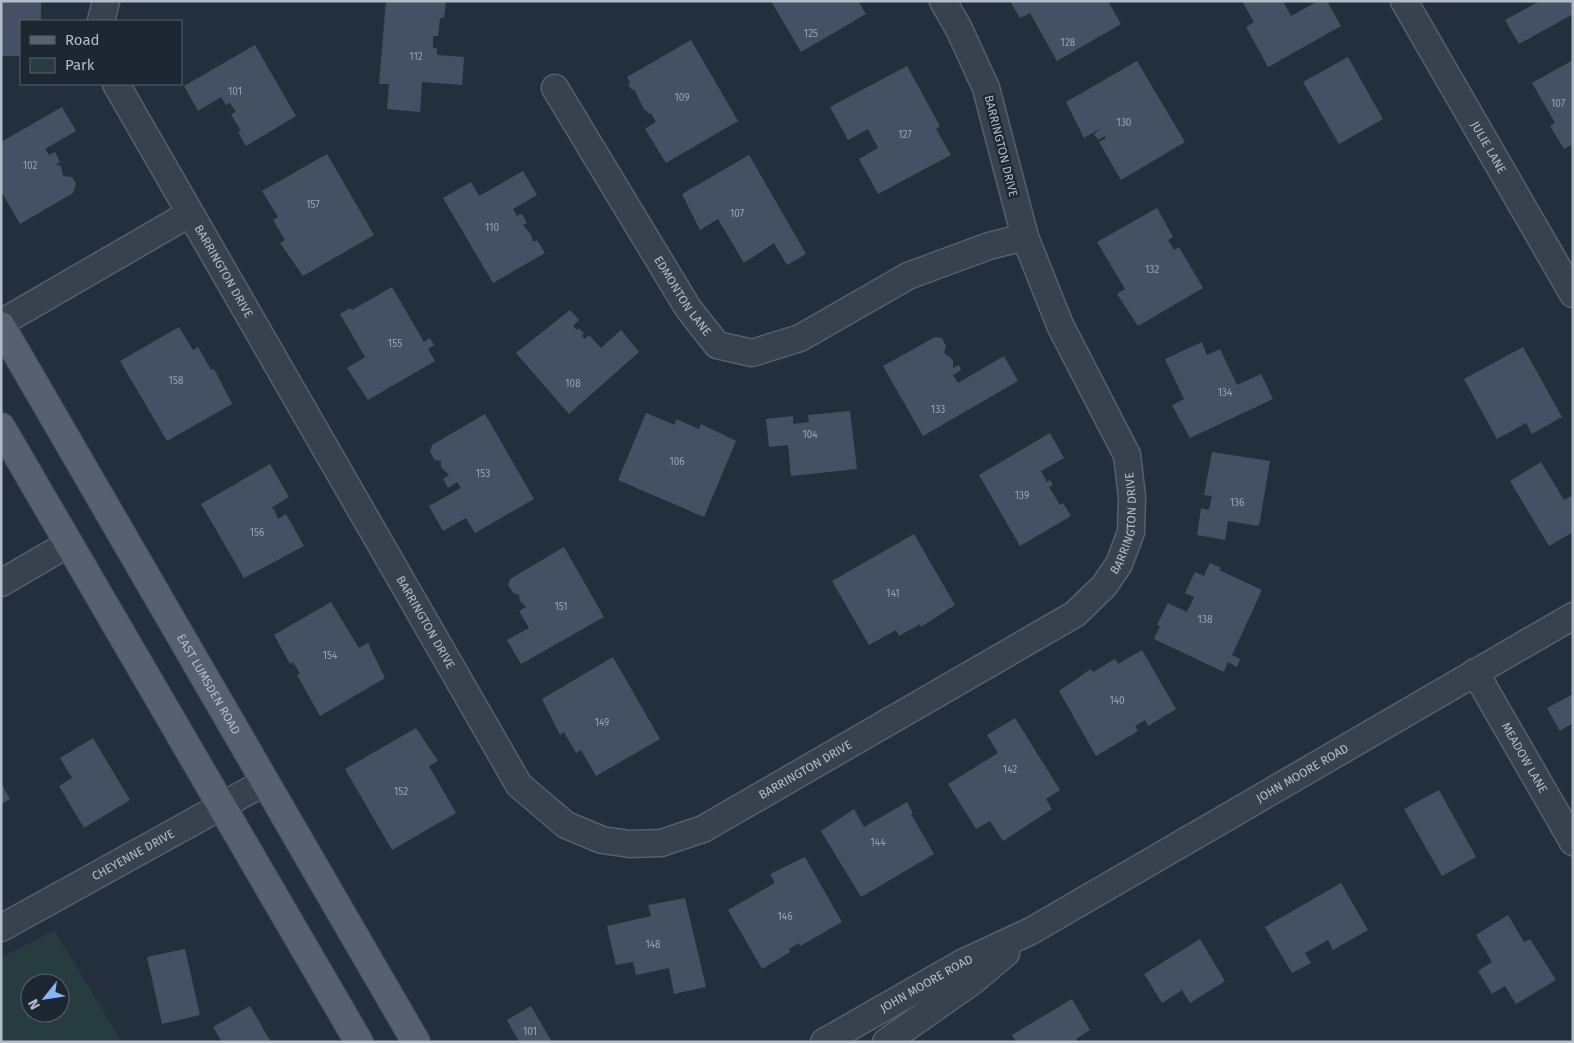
<svg xmlns="http://www.w3.org/2000/svg" width="1574" height="1043" font-family="'Fira Sans',sans-serif">
	<style>
		.green { fill: #263c3f; fill-rule: evenodd }
		.building { fill: #455162 }
		.lines { fill: none; stroke-linecap: round; stroke-linejoin: round }
		.minor-casing { stroke: #565f6c; stroke-width: 29 }
		.major-casing { stroke: #414a57; stroke-width: 30 }
		.minor { stroke: #38414e; stroke-width: 26 }
		.major { stroke: #56606e; stroke-width: 28 }
		.labels { text-anchor: middle; stroke-width: 4.5; stroke-linejoin: round; paint-order: stroke }
		.number-label { font-size: 10px; fill: #98a1af }
		.street-label { font-size: 12px; fill: #b4bcc9; stroke: #1d2633 }
	</style>
	<rect width="100%" height="100%" fill="#242f3e"/>
	<path class="green" d="M54 930 122 1042H1V958ZM30 983H60V1013H30Z"/>
	<path class="building" d="M1 1H41V21H21V56H1Z
		M386 1 446 2 444 18H440L438 36H433V48H437V55L464 57 462 85 422 82 420 112 387 109 389 84H379Z
		M771 1H858L866 14 801 52Z
		M1010 1H1108L1121 24 1057 61 1030 13 1020 18Z
		M1242 1H1283L1291 16 1318 1H1327L1341 26 1268 67 1246 27 1254 22Z
		M1540 1H1573V14L1519 44 1505 20Z
		M691 40 738 121 666 163 645 129 656 122 651 113 649 114 646 110 645 111 634 89 632 90 628 84 630 83 627 77Z
		M255 45 296 116 246 146 238 132 241 131 231 114 236 112 230 103 226 105 221 97 198 111 184 86Z
		M1348 57 1383 119 1339 144 1303 82Z
		M1573 60V144L1564 149 1550 126 1555 123 1532 83Z
		M1137 61 1185 142 1121 180 1099 142 1106 138 1105 136 1098 140 1094 134 1101 128 1084 138 1066 102Z
		M907 66 940 126 936 129 951 155 878 194 859 159 878 148 868 129 848 140 830 107Z
		M62 107 76 131 45 149 49 155 55 152 60 162 56 165 61 166 63 176 72 177 76 184 73 193 20 224 1 191V142Z
		M327 154 374 235 303 276 280 243 285 240 273 220 278 217 262 191Z
		M749 155 806 254 787 265 774 243 744 263 718 219 700 230 682 194Z
		M523 171 537 195 513 209 517 216 522 214 527 223 523 225 531 235 533 242 537 240 545 253 493 283 443 198 471 182 479 196Z
		M1157 208 1173 237 1168 240 1174 250 1179 247 1203 288 1138 326 1117 294 1125 289 1097 242Z
		M392 287 424 342 430 338 434 345 428 349 435 361 368 400 347 368 365 357 340 314 350 308 352 310Z
		M570 310 579 320 573 326 577 330 579 328 584 333 582 336 585 339 589 335 601 348 621 330 639 352 569 414 516 353Z
		M179 327 193 350 198 347 211 370 214 369 232 404 167 441 120 361Z
		M935 337 942 338 946 346 944 353 953 360V368L959 365 961 370 953 375 958 383 1004 356 1018 381 923 436 883 366Z
		M1202 342 1207 355 1220 349 1237 385 1261 374 1273 399 1190 438 1172 405 1184 399 1165 359Z
		M1523 347 1562 417 1532 434 1526 423 1497 439 1464 379Z
		M850 411 857 469 791 476 788 445 769 447 766 419 793 416V424L809 422 808 415Z
		M646 413 675 425 676 419 699 429 701 424 736 441 704 517 618 480Z
		M485 414 534 499 475 533 466 518 443 531 429 506 461 488 457 482 448 488 443 479 449 475 441 467V461L435 460 430 452 432 445Z
		M1050 433 1064 458 1041 471 1047 482 1050 480 1053 485 1049 487 1060 505 1063 503 1071 516 1020 546 979 475Z
		M1212 452 1270 461 1259 526 1228 521 1225 540 1197 535 1201 508 1209 510 1212 496 1204 495Z
		M1541 462 1564 500 1573 495V532L1549 546 1510 481Z
		M270 464 289 497 271 508 274 509 278 519 286 514 304 546 244 578 201 504Z
		M914 534 955 605 921 627 920 624 899 636 896 630 869 645 832 581Z
		M564 547 604 617 521 664 507 640 529 628 519 611 526 607 520 601 519 595 513 593 508 585 510 579Z
		M1210 563 1221 568 1219 570 1262 590 1232 655 1240 659 1237 667 1228 662 1224 672 1154 639 1160 626 1157 625 1168 603 1187 612 1194 597 1185 593 1195 572 1204 576Z
		M331 602 359 648 368 643 385 678 320 716 297 675 300 673 293 662 290 664 274 635Z
		M1142 650 1176 709 1148 726 1145 720 1135 726 1138 731 1096 756 1059 691 1091 669 1093 672 1115 659 1118 664Z
		M613 657 660 739 596 776 581 750 576 753 564 732 560 735 542 699Z
		M1573 694V723L1560 731 1547 708Z
		M1015 718 1060 790 1046 799 1052 809 1003 841 990 821 976 829 948 784 998 753 987 735Z
		M416 728 438 761 429 766 456 813 392 850 345 769Z
		M93 738 130 800 84 828 59 786 72 778 60 758Z
		M1 783 10 799 1 804Z
		M1439 790 1476 857 1442 876 1404 809Z
		M907 802 913 813 911 814 934 854 861 897 821 831 854 809 864 827Z
		M805 857 842 922 800 946 799 943 789 949 790 952 762 969 728 910 775 883 770 874Z
		M1341 883 1368 930 1333 950 1328 940 1305 953 1311 963 1292 973 1265 927Z
		M685 898 706 987 674 994 669 968 636 975 633 962 616 965 607 926 651 916 648 905Z
		M1508 915 1524 942 1530 939 1556 980 1516 1004 1505 986 1492 994 1478 971 1492 962 1476 935Z
		M1200 939 1225 981 1190 1003 1182 990 1162 1003 1144 974Z
		M185 949 200 1015 162 1024 147 957Z
		M1072 999 1090 1030 1076 1039 1078 1042H1016L1012 1035Z
		M250 1006 271 1042H222L213 1027Z
		M531 1006 552 1042H519L507 1020Z"/>
	<g class="lines">
		<defs>
			<g id="minor">
				<path id="s1" d="M1404 1 1573 294"/>
				<path d="M101 21 106 1"/>
				<path id="s2" d="M116 84 519 785 566 825 602 840 630 844 661 843 703 829 1075 614 1104 586 1119 564 1131 532 1132 497 1127 455 1060 325 1025 237 986 88 959 29 943 1"/>
				<path id="s3" d="M555 88 688 308 717 345 752 353 800 338 908 276 989 246 1025 237"/>
				<path d="M1 323 189 214"/>
				<path d="M1 583 68 544"/>
				<path id="s4" d="M1475 672 1573 842"/>
				<path id="s5" d="M1 928 265 782"/>
				<path id="s6" d="M824 1042 962 963 1031 931 1573 616"/>
				<path d="M886 1042 973 981 1006 953"/>
			</g>
			<g id="major">
				<path id="s7" d="M1 326 416 1042"/>
				<path d="M1 427 359 1042"/>
			</g>
		</defs>
		<use href="#minor" class="minor-casing"/>
		<use href="#major" class="major-casing"/>
		<use href="#minor" class="minor"/>
		<use href="#major" class="major"/>
	</g>
	<g class="labels">
		<g class="number-label">
			<text x="811" y="37">125</text>
			<text x="1068" y="46">128</text>
			<text x="416" y="60">112</text>
			<text x="235" y="95">101</text>
			<text x="682" y="101">109</text>
			<text x="1558" y="107">107</text>
			<text x="1124" y="126">130</text>
			<text x="905" y="138">127</text>
			<text x="30" y="169">102</text>
			<text x="313" y="208">157</text>
			<text x="737" y="217">107</text>
			<text x="492" y="231">110</text>
			<text x="1152" y="273">132</text>
			<text x="395" y="347">155</text>
			<text x="176" y="384">158</text>
			<text x="573" y="387">108</text>
			<text x="1225" y="396">134</text>
			<text x="938" y="413">133</text>
			<text x="810" y="438">104</text>
			<text x="677" y="465">106</text>
			<text x="483" y="477">153</text>
			<text x="1022" y="499">139</text>
			<text x="1237" y="506">136</text>
			<text x="257" y="536">156</text>
			<text x="893" y="597">141</text>
			<text x="561" y="610">151</text>
			<text x="1205" y="623">138</text>
			<text x="330" y="659">154</text>
			<text x="1117" y="704">140</text>
			<text x="602" y="726">149</text>
			<text x="1010" y="773">142</text>
			<text x="401" y="795">152</text>
			<text x="878" y="846">144</text>
			<text x="785" y="920">146</text>
			<text x="653" y="948">148</text>
			<text x="530" y="1035">101</text>
		</g>
		<g class="street-label">
			<text transform="translate(1001 146) rotate(76)" y="4">BARRINGTON DRIVE</text>
			<text dy="4" stroke="none"><textPath href="#s1" startOffset="169">JULIE LANE</textPath></text>
			<text dy="4" stroke="none"><textPath href="#s2" startOffset="216">BARRINGTON DRIVE</textPath></text>
			<text dy="4" stroke="none"><textPath href="#s3" startOffset="244">EDMONTON LANE</textPath></text>
			<text dy="4" stroke="none"><textPath href="#s2" startOffset="1551">BARRINGTON DRIVE</textPath></text>
			<text dy="4" stroke="none"><textPath href="#s2" startOffset="621">BARRINGTON DRIVE</textPath></text>
			<text dy="4" stroke="none"><textPath href="#s7" startOffset="414">EAST LUMSDEN ROAD</textPath></text>
			<text dy="4" stroke="none"><textPath href="#s4" startOffset="99">MEADOW LANE</textPath></text>
			<text dy="4" stroke="none"><textPath href="#s2" startOffset="1131">BARRINGTON DRIVE</textPath></text>
			<text dy="4" stroke="none"><textPath href="#s6" startOffset="549">JOHN MOORE ROAD</textPath></text>
			<text dy="4" stroke="none"><textPath href="#s5" startOffset="151">CHEYENNE DRIVE</textPath></text>
			<text dy="4" stroke="none"><textPath href="#s6" startOffset="118">JOHN MOORE ROAD</textPath></text>
		</g>
	</g>
	<rect width="1574" height="1043" fill="none" stroke="#b4bcc9" stroke-width="5"/>
	<rect x="20" y="20" width="162" height="65" fill="#1d2633" stroke="#59626f"/>
	<rect x="30" y="36" width="25" height="8" fill="#56606e" stroke="#59626f"/>
	<text x="65" y="45" font-size="15" fill="#b4bcc9">Road</text>
	<rect x="30" y="58" width="25" height="15" fill="#263c3f" stroke="#59626f"/>
	<text x="65" y="70" font-size="15" fill="#b4bcc9">Park</text>
	<g transform="translate(45 998) rotate(240)"><circle r="24" fill="#1d2633" stroke="#59626f"/>
	<path d="M0-4L9 19L0 12L-9 19Z" fill="#8ab4f8"/>
	<text y="-8" font-size="14" font-weight="bold" text-anchor="middle" fill="#b4bcc9">N</text>
	</g>
</svg>
